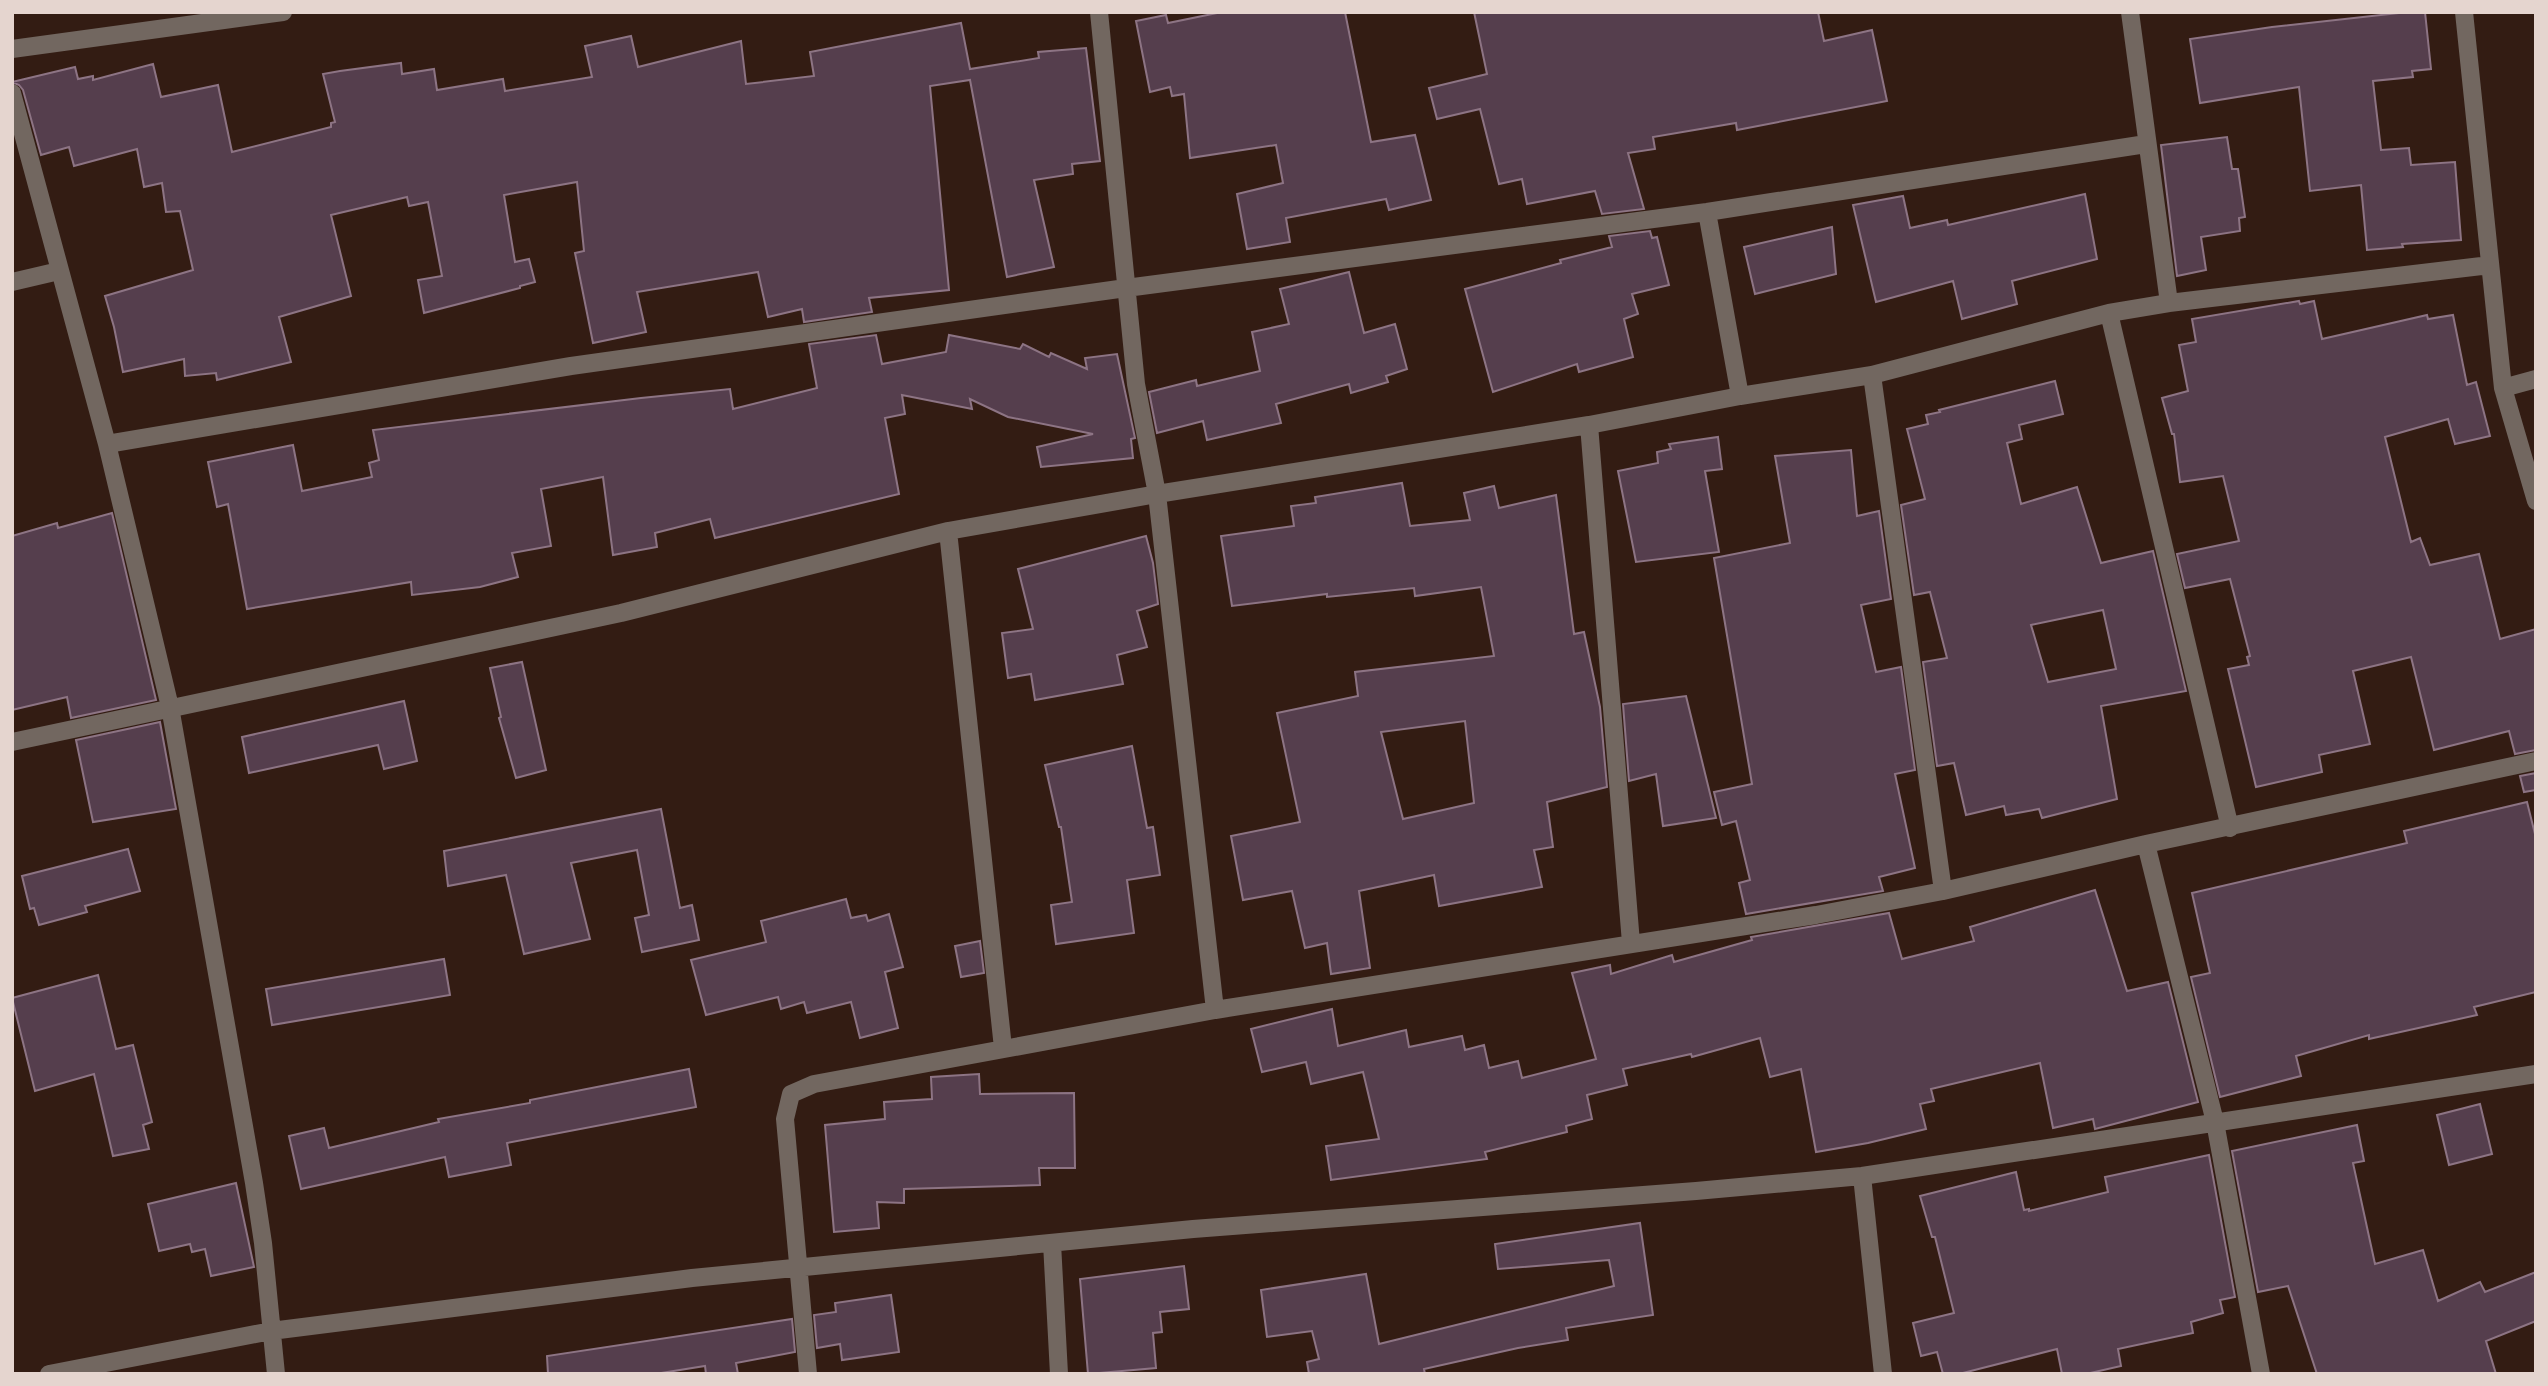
<svg xmlns="http://www.w3.org/2000/svg" width="2548" height="1386" font-family="'Sofia Sans Condensed',sans-serif">
	<style>
		.building { fill: #553e4d; stroke: #8d7484; stroke-width: 2; fill-rule: evenodd }
		.lines { fill: none; stroke-linecap: round; stroke-linejoin: round }
		.minor { stroke: #726760; stroke-width: 18 }
	</style>
	<rect width="100%" height="100%" fill="#331c13"/>
	<path class="building" d="M1222 12H1345L1371 142 1415 135 1431 200 1389 210 1386 199 1286 218 1290 242 1247 249 1237 194 1283 183 1276 145 1190 158 1184 94 1172 96 1170 87 1150 92 1136 21 1166 15 1168 23Z
		M1474 12H1818L1824 41 1872 30 1887 101 1737 130 1736 123 1653 137 1655 149 1628 153 1644 209 1602 214 1595 191 1527 204 1522 179 1499 184 1480 109 1437 119 1429 88 1487 74Z
		M2408 12H2425L2431 69 2412 71 2413 77 2373 81 2381 150 2409 148 2411 165 2455 162 2461 240 2402 244 2403 247 2367 250 2361 185 2310 191 2299 87 2200 103 2190 39 2272 27Z
		M961 23 970 69 1039 58 1038 52 1086 48 1100 161 1072 164 1073 174 1034 180 1054 267 1007 277 970 80 930 86 949 290 869 298 872 312 804 322 802 309 768 317 758 272 637 292 646 332 593 343 575 253 584 251 577 182 504 195 515 262 529 259 535 282 520 286V288L424 313 418 280 442 276 428 202 409 206 407 197 331 215 351 296 279 317 291 362 217 380 216 373 185 376 184 359 123 372 114 327 105 296 193 270 180 211 166 212 162 183 144 187 137 149 74 166 69 147 41 155 23 90 19 85 12 82 75 67 78 79 93 76V80L153 64 161 97 218 85 232 152 331 127V123L335 122 323 74 340 71 401 63 402 74 434 69 437 90 503 79 505 91 592 77 585 46 631 36 638 67 741 41 746 84 814 76 810 52Z
		M2227 137 2232 169H2238L2245 217 2239 218 2240 231 2201 237 2206 270 2177 276 2161 145Z
		M2085 194 2097 259 2012 281 2017 304 1962 319 1953 281 1876 302 1853 205 1903 196 1910 228 1947 220 1948 225Z
		M1832 227 1836 274 1755 294 1744 247Z
		M1650 231 1652 238 1657 237 1669 285 1632 294 1638 314 1624 319 1633 357 1579 372 1577 364 1493 392 1465 289 1561 263 1560 260 1612 247 1609 236Z
		M1349 272 1364 333 1395 324 1407 369 1386 376 1388 382 1351 393 1349 384 1276 404 1281 423 1207 440 1203 421 1157 433 1149 392 1196 380 1197 386 1260 371 1252 332 1289 324 1280 289Z
		M2299 301 2300 304 2314 301 2322 339 2427 315 2428 319 2453 315 2467 385 2476 382 2490 436 2455 444 2448 419 2385 437 2411 542 2420 538 2430 565 2479 554 2500 639 2536 629V750L2515 754 2509 731 2434 750 2411 657 2353 671 2370 744 2319 755 2322 772 2256 787 2228 669 2249 665 2247 657 2250 656 2230 579 2185 588 2177 554 2239 541 2223 476 2180 482 2174 434H2172L2162 398 2188 391 2179 345 2196 342 2192 319Z
		M876 335 882 364 946 352 949 335 1020 349 1023 344 1049 357 1051 353 1087 369 1085 358 1117 354 1135 438 1131 439 1133 458 1041 467 1037 447 1093 434 1008 417 970 399 972 409 902 395 905 414 885 418 899 494 715 538 710 519 655 533 657 547 613 555 603 477 541 489 551 546 512 553 518 577 480 587 412 595 411 582 247 609 228 504 217 507 208 462 293 445 302 491 372 477 369 463 379 460 373 430 641 398 730 389 733 409 817 388 809 344Z
		M2055 381 2063 414 2019 425 2022 439 2007 443 2021 504 2077 487 2101 563 2153 551 2186 691 2101 706 2117 799 2042 818 2039 809 2006 815 2004 806 1966 815 1954 763 1937 766 1923 662 1947 658 1930 592 1914 595 1901 505 1925 499 1907 429 1928 424 1926 415 1940 412 1939 410ZM2103 610 2116 669 2048 682 2031 625Z
		M1718 437 1722 469 1705 471 1719 552 1636 562 1618 471 1658 463 1657 452 1671 449 1669 444Z
		M1851 450 1857 516 1879 511 1891 599 1861 605 1876 672 1901 667 1915 770 1895 774 1915 868 1879 877 1883 891 1746 914 1739 883 1750 880 1736 821 1722 825 1714 792 1752 784 1714 558 1790 543 1775 456Z
		M1402 483 1410 526 1470 520 1464 493 1494 486 1499 508 1556 495 1574 634 1584 632 1600 707 1607 787 1547 802 1553 847 1534 850 1542 887 1439 906 1434 875 1359 891 1370 968 1331 974 1327 943 1305 948 1292 891 1243 900 1231 836 1300 822 1277 713 1358 696 1355 672 1494 656 1481 587 1415 596 1414 588 1327 597V594L1232 606 1221 536 1294 526 1291 506 1316 503 1315 497ZM1465 721 1474 803 1403 819 1381 732Z
		M112 513 156 700 71 718 67 697 12 710V536L57 523 58 528Z
		M1146 536 1153 563 1158 604 1137 611 1147 647 1117 655 1123 684 1035 700 1031 674 1008 678 1002 633 1033 629 1018 569Z
		M522 662 546 770 516 778 499 718 501 717 490 668Z
		M1686 696 1716 818 1663 826 1656 774 1629 781 1623 704Z
		M404 701 417 761 384 769 378 745 249 773 242 737Z
		M160 722 176 809 93 822 76 740Z
		M1132 746 1147 828 1153 827 1160 875 1127 880 1134 933 1056 944 1051 905 1072 902 1061 827H1059L1045 765Z
		M2536 773V790L2524 792 2520 776Z
		M2527 802 2536 838V992L2474 1007 2477 1015 2369 1039V1035L2296 1056 2301 1076 2220 1097 2191 977 2210 973 2192 893 2407 843 2404 831Z
		M661 809 680 908 692 905 699 940 642 952 635 918 649 915 637 850 571 863 590 939 524 954 506 875 448 886 444 851Z
		M128 849 140 891 85 906 87 912 39 925 34 908 30 909 22 876Z
		M2095 890 2127 991 2168 982 2198 1102 2095 1129 2093 1119 2053 1128 2040 1063 1931 1089 1934 1101 1920 1104 1926 1129 1868 1143 1816 1152 1801 1069 1770 1077 1760 1038 1692 1057 1691 1054 1623 1069 1627 1085 1587 1095 1592 1119 1566 1126 1567 1132 1485 1152 1487 1159 1331 1180 1326 1146 1379 1139 1363 1072 1311 1084 1306 1062 1262 1072 1251 1029 1332 1009 1338 1046 1406 1030 1409 1047 1462 1036 1465 1050 1484 1045 1489 1068 1518 1061 1522 1078 1596 1059 1572 973 1610 965 1611 974 1672 955 1674 962 1752 940 1751 937 1889 913 1902 959 1974 941 1970 927Z
		M846 899 851 918 866 915 868 921 889 914 903 967 885 972 898 1028 860 1038 851 1002 807 1013 804 1002 781 1009 778 997 706 1015 691 960 766 942 761 921Z
		M980 941 984 973 961 977 955 946Z
		M444 959 450 995 272 1025 266 989Z
		M98 975 116 1049 133 1045 152 1122 143 1125 149 1149 113 1156 94 1074 35 1091 12 998Z
		M689 1069 696 1107 507 1143 511 1165 449 1177 445 1157 301 1189 289 1136 324 1128 329 1148 439 1122 438 1119 530 1103V1100Z
		M979 1074 980 1094 1074 1093 1075 1168H1039L1040 1185 904 1189V1203L877 1202 879 1228 834 1232 825 1125 885 1119 884 1102 932 1099 931 1077Z
		M2480 1104 2492 1154 2449 1165 2437 1115Z
		M2357 1125 2364 1161 2353 1163 2375 1264 2423 1250 2438 1301 2480 1282 2485 1292 2536 1272V1321L2486 1341 2496 1374H2317L2288 1286 2258 1292 2232 1151Z
		M2209 1155 2235 1297 2220 1300 2223 1313 2191 1322 2193 1333 2118 1349 2121 1366 2086 1374H2062L2057 1349 1959 1374H1943L1937 1352 1921 1356 1913 1323 1954 1313 1935 1237H1932L1920 1196 2016 1172 2024 1210 2029 1209V1211L2108 1192 2105 1177Z
		M236 1183 254 1267 211 1276 205 1249 192 1252 190 1244 159 1251 148 1204Z
		M1640 1223 1653 1315 1566 1328 1568 1340 1518 1348 1424 1369 1425 1374H1309L1307 1362 1319 1359 1312 1331 1267 1337 1261 1290 1366 1274 1379 1344 1614 1286 1609 1260 1498 1269 1495 1244Z
		M1184 1266 1189 1309 1160 1312 1162 1332 1153 1333 1156 1368 1088 1374 1080 1279Z
		M891 1295 899 1352 842 1360 840 1344 817 1348 814 1315 836 1312 835 1303Z
		M792 1319 795 1352 736 1363 738 1374H706L705 1366 655 1374H548L547 1356Z"/>
	<g class="lines">
		<path class="minor" d="M2130 12 2169 303
			M2464 12 2503 388 2536 501
			M12 49 283 12
			M12 93 107 444 170 707 254 1183 263 1243 276 1374
			M1707 212 1740 396
			M12 282 59 271
			M2109 313 2230 828
			M1872 375 1943 891
			M2503 388 2536 379
			M1589 425 1631 943
			M107 444 571 366 1126 288 1707 212 2146 144
			M948 531 1003 1048
			M12 742 621 613 948 531 1157 494 1136 384 1099 12
			M2146 844 2215 1122 2261 1374
			M1215 1010 1157 494 1589 425 1740 396 1872 375 2109 313 2169 303 2490 265
			M1862 1176 1883 1374
			M1052 1243 1059 1374
			M49 1374 271 1331 692 1278 1193 1229 1696 1191 1862 1176 2536 1074
			M808 1374 785 1119 791 1094 814 1084 1215 1010 1816 915 1943 891 2146 844 2536 761"/>
	</g>
	<rect width="2548" height="1386" fill="none" stroke="#e5d5cf" stroke-width="28"/>
</svg>
